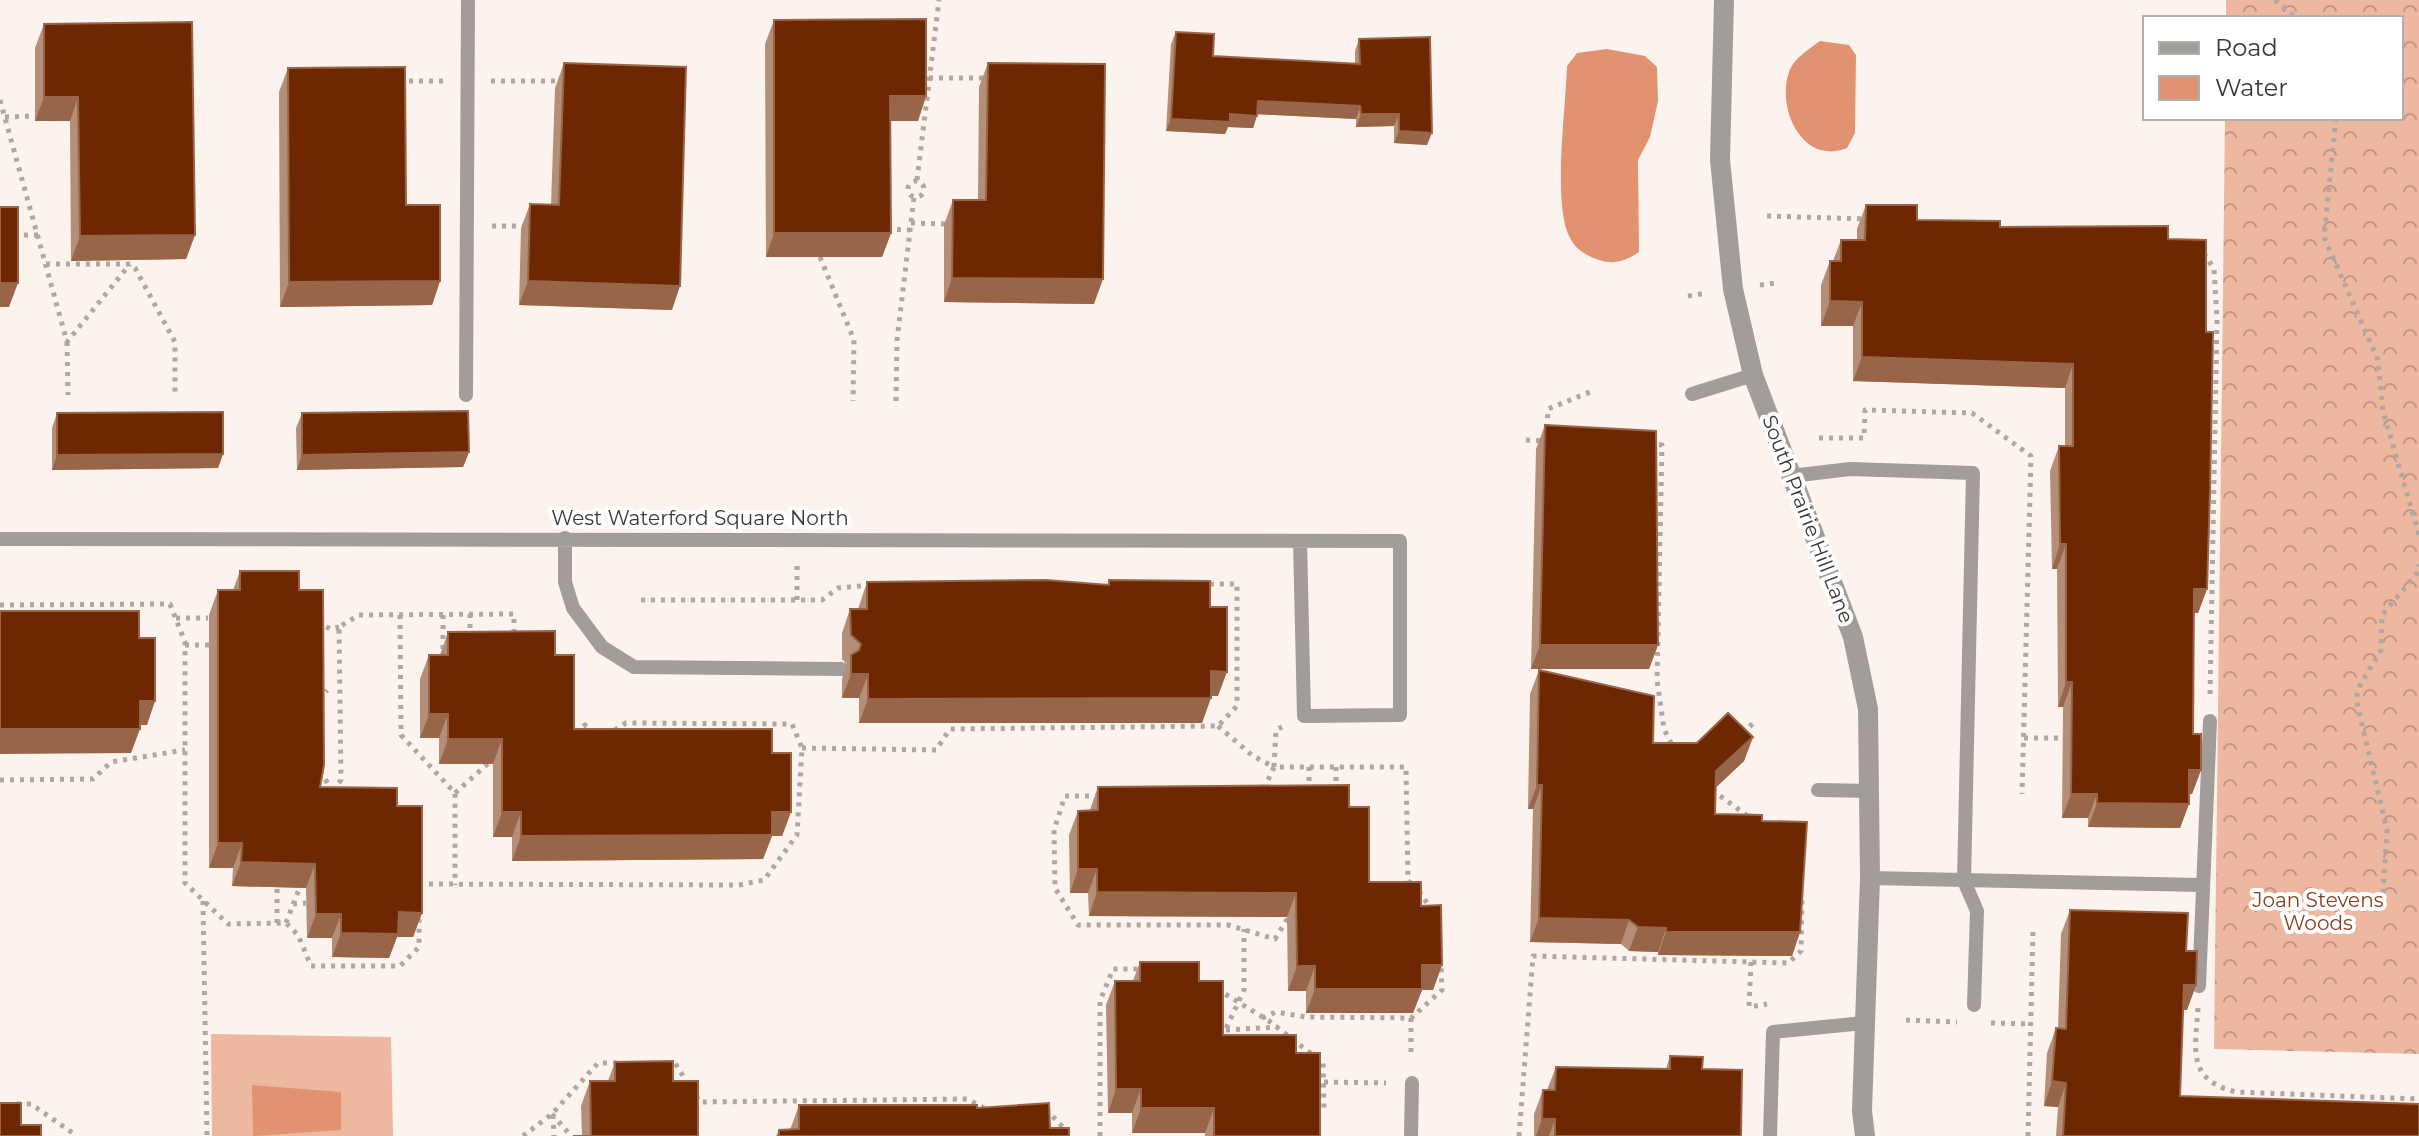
<svg xmlns="http://www.w3.org/2000/svg" width="2419" height="1136" font-family="Montserrat,sans-serif">
	<style>
		.grass { fill: #eeb7a0 }
		.forest { fill: url(#forest-crowns) }
		.water { fill: #e19270 }
		.lines { fill: none; stroke-linecap: round; stroke-linejoin: round }
		.path { stroke: #afa7a3; stroke-width: 5; stroke-dasharray: 4 6; stroke-linecap: butt }
		.service { stroke: #a29c9a; stroke-width: 14 }
		.minor { stroke: #a29c9a; stroke-width: 20 }
		.wall { fill: #b58e78 }
		.shaded-wall { fill: #986549 }
		.building { fill: #6d2802; stroke: #986549; stroke-width: 2 }
		.labels { text-anchor: middle; stroke-width: 8; stroke-linejoin: round; paint-order: stroke }
		.street-label { font-size: 20px; fill: #3b3634; stroke: #fff }
		.park-label { font-size: 20px; fill: #863d1b; stroke: #fff }
	</style>
	<defs>
		<pattern id="forest-crowns" width="20" height="18" patternUnits="userSpaceOnUse" patternTransform="scale(2)"><rect width="20" height="18" fill="#eeb7a0"/><path d="M2 6a3 3 0 1 1 6 0M12 15a3 3 0 1 1 6 0" fill="none" stroke="#c29683"/></pattern>
	</defs>
	<rect width="100%" height="100%" fill="#fdf3ee"/>
	<path class="grass" d="M211 1034 391 1037 393 1136H212Z"/>
	<path class="forest" d="M2226 0H2419V1054L2214 1049 2225 118H2401V18H2226Z"/>
	<path class="water" d="M1820 41 1849 45 1856 55 1855 133 1847 148C1803 166 1776 109 1789 72 1793 59 1809 49 1820 41Z
		M1607 49 1645 56 1657 67 1658 101 1650 137 1638 160 1639 252C1626 261 1614 265 1599 260 1587 256 1576 250 1570 238 1552 205 1566 107 1567 66L1577 53Z
		M252 1085 341 1092V1130L253 1136Z"/>
	<g class="lines">
		<path class="path" d="M2275 0 2296 18
			M929 78H988
			M399 81H445
			M491 81H561
			M0 100 67 342 130 264
			M5 117 35 116
			M2336 118 2324 237 2378 360 2383 411 2419 535
			M917 180 939 0
			M908 189a8 8 0 1 1 16 0a8 8 0 1 1-16 0Z
			M1767 216 1867 219
			M911 223 948 224
			M492 226H526
			M887 229 910 230
			M14 235H38
			M2204 253 2214 269 2217 319 2210 696
			M820 257 854 340 853 401
			M46 264H130L135 268 175 342V395
			M1760 285 1775 283
			M1688 296 1707 293
			M67 342 68 395
			M896 401 897 340 914 197
			M1547 428 1548 409 1590 392
			M1819 438H1864L1865 410 1972 413 2031 456 2022 794
			M1526 440 1543 441
			M1649 444 1662 445 1657 680 1664 729 1673 747
			M797 566V601
			M641 600H822L838 588 872 585
			M0 605 170 604 185 642V883L228 924 286 923 298 935 311 966H400L419 947V916
			M470 614V639
			M400 615 401 735 455 793V885
			M443 615V651
			M176 618H208
			M318 621 330 629 339 627
			M185 645H209
			M320 700 327 690
			M1218 726 1253 756 1274 767 1276 730 1282 727
			M577 734 585 725 592 733
			M1743 734 1754 722
			M2024 738H2067
			M802 748 936 750 950 729 1218 726 1237 706V584H1206
			M1309 767V792
			M1336 767V791
			M320 771 334 793
			M0 780 93 779 111 762 185 750
			M1264 789 1274 767H1406L1408 881 1412 884
			M1712 790 1749 817
			M333 791 341 780 339 627 359 615 514 614V636
			M455 793 492 760
			M1099 796H1065L1054 830 1055 888 1078 925H1228L1275 939 1291 913
			M419 884 739 885 764 880 797 835 802 748 792 724 626 723 613 731
			M1419 891 1431 909
			M2383 893 2387 830 2356 699 2360 685 2381 650 2382 615 2419 571V564
			M203 901 207 1136
			M293 904 306 903
			M277 923V887
			M286 923 301 884
			M1751 962 1749 1007 1767 1004
			M1217 989 1269 1021 1323 1063 1324 1109H1313
			M2198 1008C2195 1051 2187 1080 2236 1092L2419 1099
			M1262 1018 1276 1012 1306 1017 1411 1018 1442 990 1439 921
			M1411 1018V1058
			M1906 1020 1957 1022
			M1991 1023 2031 1024
			M1226 1030 1277 1027
			M1222 1037 1244 990V929
			M666 1063H675L688 1084
			M1324 1082 1386 1083
			M696 1096 700 1102 967 1099 984 1108
			M17 1104H31L77 1136
			M1046 1109 1071 1136
			M552 1114 571 1136
			M553 1115 554 1136
			M523 1136 552 1114 598 1063H620
			M1100 1136V1001L1113 969H1142
			M1519 1136 1533 956 1788 963 1801 951 1802 898
			M2028 1136 2033 929"/>
		<path class="service" d="M1692 394 1753 375
			M466 395 468 0
			M1791 476 1850 469 1973 473 1964 881 1977 911 1974 1005
			M565 538V582L573 608 602 647 634 667 842 669
			M0 539 1400 541V715L1304 716 1300 541
			M1818 790 1871 791
			M1870 878 2202 885
			M2199 986 2210 721
			M1411 1136 1412 1083
			M1770 1136 1773 1032 1864 1023"/>
		<path class="minor" d="M1724 0 1720 160 1733 289 1753 375 1853 637 1868 709 1870 878 1862 1111 1865 1136"/>
	</g>
	<path class="wall" d="M774 20 926 96 918 121H890L891 233 882 257H766L765 44Z
		M44 24 195 235 186 259 71 261 70 121H35V48Z
		M1176 32 1213 56 1355 64V51L1359 39 1427 145 1394 143V126L1356 127V119L1257 114 1253 128 1228 127 1225 134 1166 131 1171 44Z
		M564 63 672 310 519 305 521 228 530 204 551 205 555 88Z
		M988 63 1094 304 944 302V225L953 200H978L979 87Z
		M288 68 406 205 440 281 432 305 280 307 279 92Z
		M1866 205 1917 220 2168 239 2207 589 2198 613H2194L2193 734 2201 770 2192 794H2189V804L2180 828 2088 827V818H2062L2063 707H2058L2057 569H2052L2050 471 2059 446H2065V388L1853 381V326H1821V285L1830 261H1833L1841 240H1857V229Z
		M57 413 223 454 218 468 52 470V428Z
		M302 413 469 452 463 467 297 470 296 428Z
		M1545 425 1658 645 1649 669H1531L1536 449Z
		M240 571 299 590 320 787 397 806 422 913 413 937H397L389 958 332 957V938H307L306 888 232 886 233 868H209V615L218 590H233Z
		M1109 580 1210 607 1218 696H1211L1202 723H859V698H842V679L847 664 842 659V633L850 609H858L867 582 1107 585Z
		M448 632 555 655 574 729 772 753 791 812 782 836H772L763 859 512 861V837H493V764H439V738H420V679L429 655H440Z
		M1539 670 1653 743H1697L1753 737 1744 761 1716 787 1715 814 1762 821 1800 932 1792 956 1658 955V952L1629 951 1621 944 1530 942 1533 809H1528L1530 694Z
		M1098 787 1349 807 1369 882 1421 906 1442 965 1433 990H1422L1413 1013H1306V991H1288L1287 917 1089 916 1088 893H1070L1069 835 1078 811 1090 810Z
		M2070 910 2186 951 2196 985 2187 1010 2183 1009 2180 1096 2419 1136H2056L2058 1107 2044 1106 2047 1053 2056 1028 2058 1029 2061 934Z
		M1140 962 1199 981 1223 1035 1296 1053 1320 1136H1205V1133H1132V1113H1108L1106 1005 1115 981H1133Z
		M1670 1056 1702 1069 1741 1136H1534V1114L1543 1090H1547L1556 1067 1666 1069Z
		M615 1062 673 1081 698 1136H582L581 1106 590 1081H608Z
		M799 1105 977 1108 1050 1128 1069 1136H776L779 1130H790Z"/>
	<path class="shaded-wall" d="M890 96H926L918 121H881Z
		M44 97H78L70 121H35Z
		M1258 101 1360 106 1356 119 1254 114Z
		M1230 114 1257 116 1253 128 1228 127 1225 134 1166 131 1171 119Z
		M1361 114H1399L1394 126 1356 127Z
		M1399 131 1432 133 1427 145 1394 143Z
		M774 233H891L882 257H766Z
		M195 235 186 259 71 261 80 236Z
		M952 278 1103 279 1094 304 944 302Z
		M440 281 432 305 280 307 289 282Z
		M528 281 680 286 672 310 519 305Z
		M0 283H18L9 307H0Z
		M1830 301 1862 302 1853 326H1821Z
		M1862 357 2073 364 2065 388 1853 381Z
		M469 452 463 467 297 470 302 455Z
		M223 454 218 468 52 470 57 455Z
		M2060 544H2066L2057 569H2052Z
		M2194 589H2207L2198 613H2185Z
		M1540 645H1658L1649 669H1531Z
		M1211 671 1227 672 1218 696 1202 695Z
		M851 674H868L859 698H842Z
		M2066 682H2072L2063 707H2058Z
		M1211 698 1202 723H859L868 699Z
		M140 701H155L147 725H131Z
		M429 714H448L439 738H420Z
		M0 729H140L131 753 0 754Z
		M1753 737 1744 761 1708 795 1716 771Z
		M448 739H502L493 764H439Z
		M2189 770H2201L2192 794H2180Z
		M1537 785H1542L1533 809H1528Z
		M2071 794H2097L2088 818H2062Z
		M2097 803 2189 804 2180 828 2088 827Z
		M502 812H521L512 837H493Z
		M772 812H791L782 836H772L763 859 512 861 521 836Z
		M218 843H242L233 868H209Z
		M241 862 315 864 306 888 232 886Z
		M1078 869H1097L1088 893H1070Z
		M1097 892 1296 893 1287 917 1089 916Z
		M399 912 422 913 413 937H397L389 958 332 957 341 933Z
		M316 914H341L332 938H307Z
		M1539 918 1629 920 1621 944 1530 942Z
		M1638 927 1666 928 1658 952 1629 951Z
		M1666 932H1800L1792 956 1658 955Z
		M1422 965H1442L1433 990H1422L1413 1013H1306L1315 989Z
		M1297 966H1315L1306 991H1288Z
		M2184 985H2196L2187 1010 2175 1009Z
		M2052 1081 2066 1083 2058 1107 2044 1106Z
		M1116 1089H1141L1132 1113H1108Z
		M1141 1108H1214L1205 1133H1132Z
		M1542 1119H1555L1549 1136H1536Z"/>
	<path class="building" d="M926 19V96H890L891 233H774V20Z
		M192 22 195 235 80 236 78 97H44V24Z
		M1176 32 1214 34 1213 56 1360 64 1359 39 1430 37 1432 133 1399 131V114H1361L1360 106 1258 101 1257 116 1230 114V122L1171 119Z
		M564 63 686 67 680 286 528 281 530 204 559 205Z
		M988 63 1105 64 1103 279 952 278 953 200H986Z
		M405 67 406 205H440V281L289 282 288 68Z
		M1866 205H1917V220L2000 221V227L2168 226V239L2206 240V332H2213L2210 491 2207 589H2194L2193 734H2201V770H2189V804L2097 803V794H2071L2072 682H2066V544H2060L2059 446H2073V364L1862 357V302L1830 301V261H1841V240H1865Z
		M0 207H18V283H0Z
		M468 411 469 452 302 455V413Z
		M223 412V454L57 455V413Z
		M1545 425 1656 431 1658 645H1540Z
		M240 571H299V590H323L324 765 320 787 397 788V806H422V913L399 912 398 934 341 933V914H316L315 864 241 862 242 843H218V590H240Z
		M1046 580 1109 585V580L1210 581V607H1227V672L1211 671V698L868 699V674H851V655L859 650 861 644 851 635 850 609H867V582Z
		M0 611H139V638H155V701H140V729H0Z
		M555 631V655H574V729H772V753H791V812H772V835L521 836V812H502V739H448V714H429V655H448V632Z
		M1539 670 1654 696 1653 743H1697L1728 713 1753 737 1716 771 1715 814 1762 815V821L1807 822 1800 932H1666V928L1638 927 1629 920 1539 918 1542 785H1537Z
		M1349 785V807H1369V882H1421V906L1441 905 1442 965H1422V989H1315V966H1297L1296 893 1097 892V869H1078V811L1098 810V787Z
		M2070 910 2188 913 2186 951H2197L2196 985H2184L2180 1096 2419 1104V1136H2063L2066 1083 2052 1081 2056 1028 2066 1029Z
		M1140 962H1199V981H1223V1035H1296V1053H1320V1136H1214V1108H1141V1089H1116L1115 981H1140Z
		M1670 1056 1703 1057 1702 1069 1742 1070 1741 1136H1555V1119H1542L1543 1090H1555L1556 1067 1670 1069Z
		M673 1061V1081H698V1136H573H591L590 1081H615V1062Z
		M0 1103H21V1125H41V1136H0Z
		M1049 1103 1050 1128H1069V1136H779V1130L799 1129V1105H977V1108Z"/>
	<g class="labels">
		<g class="street-label">
			<text x="700" y="525">West Waterford Square North</text>
			<text transform="translate(1808 519) rotate(69)" y="7">South Prairie Hill Lane</text>
		</g>
		<g class="park-label">
			<text x="2318" y="907">Joan Stevens<tspan x="2318" dy="23">Woods</tspan></text>
		</g>
	</g>
	<rect x="2143" y="16" width="260" height="104" fill="#ffffff" stroke="#b1afae" stroke-width="2"/>
	<rect x="2159" y="42" width="40" height="12" fill="#a29c9a" stroke="#b1afae" stroke-width="2"/>
	<text x="2215" y="56" font-size="24" fill="#3b3634">Road</text>
	<rect x="2159" y="76" width="40" height="24" fill="#e19270" stroke="#b1afae" stroke-width="2"/>
	<text x="2215" y="96" font-size="24" fill="#3b3634">Water</text>
</svg>
